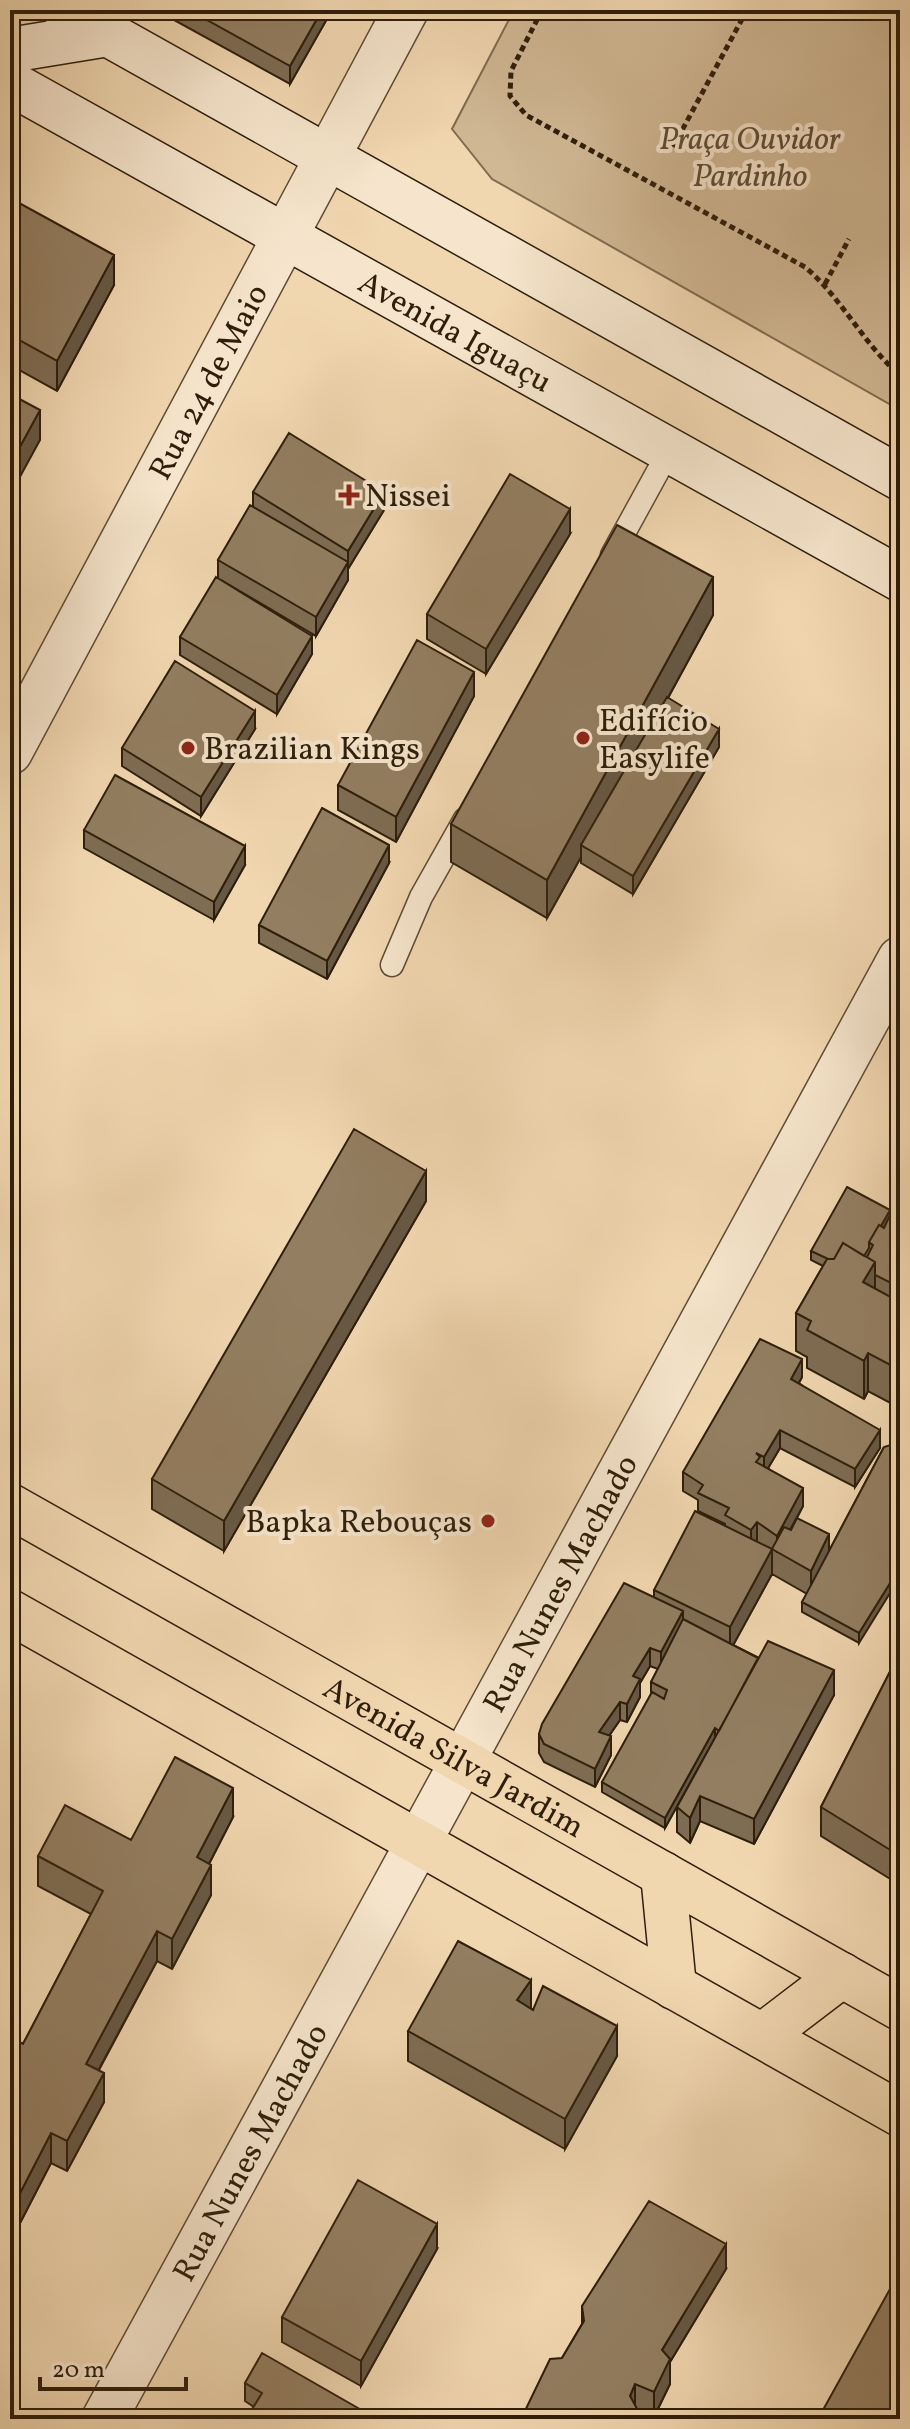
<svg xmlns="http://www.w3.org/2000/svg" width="910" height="2429" font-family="Vollkorn,serif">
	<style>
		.green { fill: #d0b894; stroke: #7f6b50; stroke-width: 2 }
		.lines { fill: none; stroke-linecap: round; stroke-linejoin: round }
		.service-casing { stroke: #5f4c34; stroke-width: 25 }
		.minor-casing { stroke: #5f4c34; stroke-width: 47 }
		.tertiary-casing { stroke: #5f4c34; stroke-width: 47 }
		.secondary-casing { stroke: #2e1e0b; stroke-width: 47 }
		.primary-casing { stroke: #2e1e0b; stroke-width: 47 }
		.path { stroke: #2e1e0b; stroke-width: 5; stroke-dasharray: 6 4; stroke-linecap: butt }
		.service { stroke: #f6e5cc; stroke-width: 22 }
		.minor { stroke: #f6e5cc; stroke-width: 44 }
		.tertiary { stroke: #f6e5cc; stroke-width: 44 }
		.secondary { stroke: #f6e5cc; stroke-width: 44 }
		.primary { stroke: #f1d7b0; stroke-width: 44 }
		.wall { fill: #7e6c53; stroke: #2e1e0b; stroke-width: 2 }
		.shaded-wall { fill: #675844; stroke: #2e1e0b; stroke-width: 2 }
		.building { fill: #937e61; stroke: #2e1e0b; stroke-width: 2 }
		.poi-dot { fill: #8f2418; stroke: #f6e5cc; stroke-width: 3 }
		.labels { text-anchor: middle; stroke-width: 8; stroke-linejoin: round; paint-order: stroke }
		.park-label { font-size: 32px; font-style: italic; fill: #5f4c34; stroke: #f6e5cc }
		.street-label { font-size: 32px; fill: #2e1e0b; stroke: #f6e5cc }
		.poi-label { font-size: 32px; fill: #2e1e0b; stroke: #f6e5cc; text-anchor: start }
	</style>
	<rect width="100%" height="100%" fill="#f1d7b0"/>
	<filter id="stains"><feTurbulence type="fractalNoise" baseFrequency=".0025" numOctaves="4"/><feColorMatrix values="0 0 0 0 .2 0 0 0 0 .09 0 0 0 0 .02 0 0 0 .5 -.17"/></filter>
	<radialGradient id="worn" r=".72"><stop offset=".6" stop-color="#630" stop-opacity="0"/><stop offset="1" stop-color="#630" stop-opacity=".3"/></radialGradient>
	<path class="green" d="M514 10H900V410L492 179 452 129Z"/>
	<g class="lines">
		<defs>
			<path id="service" d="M612 555 669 451
				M392 965 421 897 465 819"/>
			<g id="minor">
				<path id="s1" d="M104 2419 900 959"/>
			</g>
			<g id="tertiary">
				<path id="s2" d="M10 752 406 10"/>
			</g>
			<g id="secondary">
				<path d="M65 10 900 478"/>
				<path d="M10 50 108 34"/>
				<path id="s3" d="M10 83 900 579"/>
			</g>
			<g id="primary">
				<path id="s4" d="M10 1506 900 2008"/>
				<path d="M10 1612 900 2114"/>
				<path d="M663 1874 674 1987"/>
				<path d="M762 2036 842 1975"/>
			</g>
		</defs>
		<use href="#service" class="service-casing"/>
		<use href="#minor" class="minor-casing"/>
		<use href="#tertiary" class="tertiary-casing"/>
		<use href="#secondary" class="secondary-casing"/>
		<use href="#primary" class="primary-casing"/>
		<path class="path" d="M542 10 511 71 510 96 526 115 805 267C842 298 863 344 900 375
			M673 147 747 10
			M825 284 849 239"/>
		<use href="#service" class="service"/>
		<use href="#minor" class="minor"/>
		<use href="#tertiary" class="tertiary"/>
		<use href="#secondary" class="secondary"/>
		<use href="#primary" class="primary"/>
	</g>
	<path class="wall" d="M156 10H332L290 84Z
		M10 198 114 285 57 391 10 365Z
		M253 492 384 510 348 569V580L316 636 221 580 312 654 277 714 180 655V637L218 578V560L253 506Z
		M570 534 486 674 427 639V614Z
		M713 615 668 698 719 747 633 894 581 863V857L547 918 451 862V824Z
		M474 696 396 842 338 810V785Z
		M255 729 201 816 122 766V748Z
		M84 830 245 865 214 920 84 848Z
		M389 863 327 979 259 943V925Z
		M900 1088V1126L891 1121V1103Z
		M426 1201 224 1551 152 1509V1479Z
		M900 1206V1297L898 1300 900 1302V1408L868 1391 864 1399 807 1368V1357L796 1351V1313L823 1266 811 1260V1251L890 1216Z
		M802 1377 799 1383 880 1448 855 1487 780 1448 768 1468 803 1506 797 1518 829 1551 884 1447 859 1643 802 1612V1602L807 1594 772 1574 733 1645 834 1695 754 1844 700 1821 690 1843 677 1832V1807L691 1780 665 1828 602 1792V1782L664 1699 651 1692V1682L658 1669 650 1666 640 1683V1697L627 1722 620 1720 609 1736 611 1755 595 1787 544 1762 539 1753V1734L654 1597V1590L725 1526V1524L698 1511V1500L683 1491V1472Z
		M900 1652V1885L821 1836V1807Z
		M233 1817 209 1864 211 1895 172 1969 157 1961 99 2070 104 2102 67 2171 51 2163 18 2227 10 2223V2037L23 2044 91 1914 38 1886V1856L131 1840Z
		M531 2009 617 2056 565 2149 408 2061V2031Z
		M437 2249 361 2386 282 2342V2317Z
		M726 2269 670 2362V2384L654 2417 638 2410 640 2419 562 2358 582 2324V2306Z
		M245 2383 377 2419 254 2407 245 2401Z"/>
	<path class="shaded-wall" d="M322 10H332L290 84V66Z
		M114 255V285L57 391V361Z
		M40 410V440L10 495V465Z
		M384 492V510L348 569V551Z
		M570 509V534L486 674V649Z
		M348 562V580L316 636V617Z
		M713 577V615L586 848 581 845V857L547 918V880Z
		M312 636V654L277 714V695Z
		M474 672V696L396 842V817Z
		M255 711V729L201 816V797Z
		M719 729V747L633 894V876Z
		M389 845V863L327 979V961Z
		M245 846V865L214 920V902Z
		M426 1171V1201L224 1551V1521Z
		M890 1210V1220L873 1245 871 1244Z
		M875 1262V1299L863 1282Z
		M900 1272V1297L893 1309V1284Z
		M868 1353V1391L864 1399V1361Z
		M802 1359V1377L791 1397V1379Z
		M780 1430V1448L764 1475V1457Z
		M880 1430V1448L855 1487V1469Z
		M803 1488V1506L778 1552H777V1536Z
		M757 1522V1540L751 1549V1530Z
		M829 1534V1559L811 1596V1571Z
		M772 1549V1574L730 1651V1627Z
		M900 1567V1577L859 1643V1633Z
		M683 1611V1629L661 1670V1652Z
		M650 1648V1666L640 1683V1697L627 1722V1704L633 1676Z
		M834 1670V1695L754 1844V1819Z
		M620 1702V1720L599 1750V1732Z
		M715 1728V1738L665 1828V1818Z
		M611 1736V1755L595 1787V1769Z
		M233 1788V1817L197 1887V1857Z
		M700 1796V1821L690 1843V1818Z
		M211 1865V1895L172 1969V1939Z
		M157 1931V1961L86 2093V2064Z
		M531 1980V2009L517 2000Z
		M617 2026V2056L565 2149V2119Z
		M104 2073V2102L67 2171V2141Z
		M51 2133V2163L18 2227V2197Z
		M437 2224V2249L361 2386V2361Z
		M726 2244V2269L670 2362V2384L654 2417V2392L662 2350Z
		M635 2384V2409L630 2396Z"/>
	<path class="building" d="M189 10H322L290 66Z
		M10 198 114 255 57 361 10 335Z
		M10 394 40 410 10 465Z
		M289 433 384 492 348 551 253 492Z
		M510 474 570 509 486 649 427 614Z
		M250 505 348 562 316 617 218 560Z
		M617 525 713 577 547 880 451 824Z
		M216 577 312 636 277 695 180 637Z
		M417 640 474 672 396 817 338 785Z
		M175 661 255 711 201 797 122 748Z
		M667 697 719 729 633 876 581 845Z
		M115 775 245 846 214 902 84 830Z
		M322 808 389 845 327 961 259 925Z
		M900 1088V1108L891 1103Z
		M354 1129 426 1171 224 1521 152 1479Z
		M847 1187 890 1210 881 1226 879 1225 869 1242V1248L864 1256 843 1243 834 1259H828L811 1251Z
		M895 1204 900 1206V1272L893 1284 875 1275V1262L867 1257 873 1245 869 1242 879 1225 884 1228Z
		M843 1243 875 1262 863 1282 900 1302V1370L868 1353 864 1361 807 1330 811 1321 796 1313 827 1259H834Z
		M760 1339 802 1359 791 1379 880 1430 855 1469 780 1430 764 1457 756 1453 760 1457 756 1462 803 1488 777 1536 757 1522 751 1530 725 1515 729 1508 698 1493 703 1485 683 1472Z
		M900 1442V1567L859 1633 802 1602 884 1447Z
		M695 1511 772 1549 784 1527 791 1530 797 1518 829 1534 811 1571 772 1549 730 1627 654 1590Z
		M624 1583 683 1611 661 1652 650 1648 633 1676 640 1679 627 1704 620 1702 599 1732 611 1736 595 1769 544 1744 539 1734 542 1724Z
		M683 1619 758 1658 719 1731 715 1728 665 1818 602 1782 652 1692 664 1699 667 1690 651 1682Z
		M768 1641 834 1670 754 1819 700 1796 690 1818 677 1807Z
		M900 1652V1856L821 1807Z
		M175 1757 233 1788 197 1857 211 1865 172 1939 157 1931 86 2064 104 2073 67 2141 51 2133 18 2197 10 2193V2037L23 2044 103 1891 38 1856 65 1805 131 1840Z
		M458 1941 531 1980 517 2000 533 2010 543 1986 617 2026 565 2119 408 2031Z
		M358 2180 437 2224 361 2361 282 2317Z
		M649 2201 726 2244 662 2350 670 2359 654 2392 635 2384 630 2396 640 2414 635 2419H521L550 2359 562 2358 584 2321 582 2306Z
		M900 2271V2419H818Z
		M262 2353 377 2419H246L262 2393 245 2383Z"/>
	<g class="poi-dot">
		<path d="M345 483h8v8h8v8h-8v8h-8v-8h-8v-8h8z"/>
		<circle cx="583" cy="738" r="8"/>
		<circle cx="188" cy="748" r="8"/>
		<circle cx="488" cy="1521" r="8"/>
	</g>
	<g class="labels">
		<g class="park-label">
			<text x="750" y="149">Praça Ouvidor<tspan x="750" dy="37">Pardinho</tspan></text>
		</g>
		<g class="street-label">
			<text dy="11" stroke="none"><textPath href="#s3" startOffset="510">Avenida Iguaçu</textPath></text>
			<text dy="11" stroke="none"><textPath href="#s2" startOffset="420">Rua 24 de Maio</textPath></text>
			<text dy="11" stroke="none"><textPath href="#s1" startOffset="952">Rua Nunes Machado</textPath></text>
			<text dy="11" stroke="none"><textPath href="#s4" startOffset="510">Avenida Silva Jardim</textPath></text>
			<text dy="11" stroke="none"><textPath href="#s1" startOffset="304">Rua Nunes Machado</textPath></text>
		</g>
		<g class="poi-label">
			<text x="365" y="506">Nissei</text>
			<text x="599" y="731">Edifício<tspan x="599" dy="37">Easylife</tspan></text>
			<text x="204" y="759">Brazilian Kings</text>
			<text x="472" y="1532" text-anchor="end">Bapka Rebouças</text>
		</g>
	</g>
	<rect width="910" height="2429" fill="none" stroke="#f1d7b0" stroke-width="40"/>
	<rect x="12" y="12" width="886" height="2405" fill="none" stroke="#2e1e0b" stroke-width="4"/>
	<rect x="20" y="20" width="870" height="2389" fill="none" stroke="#2e1e0b" stroke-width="2"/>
	<path d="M40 2377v12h146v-12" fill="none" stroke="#2e1e0b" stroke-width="4"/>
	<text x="52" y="2377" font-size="24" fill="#2e1e0b" stroke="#f6e5cc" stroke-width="6" paint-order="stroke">20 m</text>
	<rect width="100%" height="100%" filter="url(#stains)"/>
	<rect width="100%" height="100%" fill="url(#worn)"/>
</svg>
